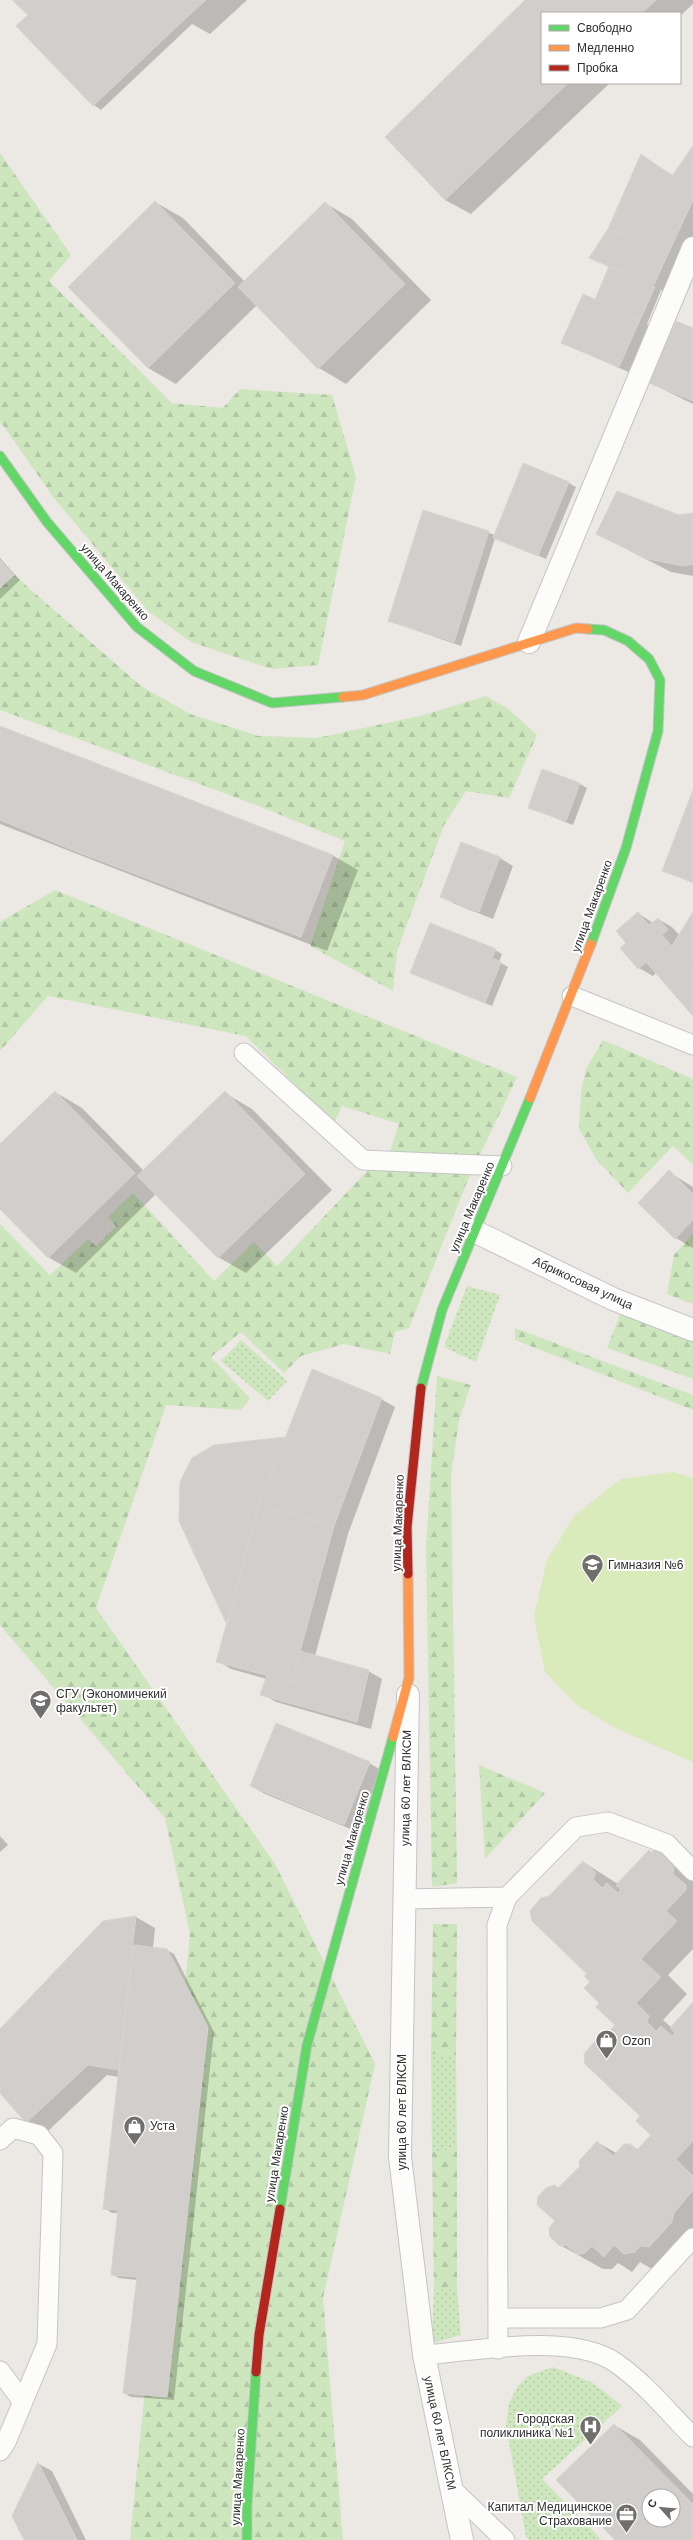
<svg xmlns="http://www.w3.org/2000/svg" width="693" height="2540" font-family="Helvetica,sans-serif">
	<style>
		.green { fill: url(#green-dots) }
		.forest { fill: url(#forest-firs) }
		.pitch { fill: #d9eabb }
		.shadow { fill: #0003; fill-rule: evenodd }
		.building { fill: #d1cecb; stroke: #d7d4d0; fill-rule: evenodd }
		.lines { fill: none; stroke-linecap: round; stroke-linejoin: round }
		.lane-casing { stroke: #c5c4c5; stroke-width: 21 }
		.street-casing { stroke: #c5c4c5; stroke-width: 24 }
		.fast-casing { stroke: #c5c4c5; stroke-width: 11 }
		.slow-casing { stroke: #c5c4c5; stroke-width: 11 }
		.jam-casing { stroke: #c5c4c5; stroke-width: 11 }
		.lane { stroke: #fcfcfb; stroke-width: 19 }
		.street { stroke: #fcfcfb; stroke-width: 22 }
		.fast { stroke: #63d668; stroke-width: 9 }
		.slow { stroke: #ff974d; stroke-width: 9 }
		.jam { stroke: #b3261e; stroke-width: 9 }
		.labels { text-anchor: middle; stroke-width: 4; stroke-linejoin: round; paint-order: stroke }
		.street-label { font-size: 12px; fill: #2e2e2e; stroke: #fff }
		.poi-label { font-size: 12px; fill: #2e2e2e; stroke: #fff; text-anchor: start }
	</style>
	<defs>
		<pattern id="green-dots" width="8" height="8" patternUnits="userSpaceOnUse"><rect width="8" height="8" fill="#cee6be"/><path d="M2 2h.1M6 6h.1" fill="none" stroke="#b1c6a4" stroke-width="1.8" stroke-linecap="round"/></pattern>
		<pattern id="forest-firs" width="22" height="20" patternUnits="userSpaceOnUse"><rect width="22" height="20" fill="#cee6be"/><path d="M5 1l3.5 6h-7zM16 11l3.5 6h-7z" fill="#b1c6a4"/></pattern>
	</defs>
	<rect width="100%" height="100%" fill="#ece8e4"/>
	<path class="green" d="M467 1286 500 1295 476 1362 444 1347Z
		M241 1340 287 1381 268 1401 221 1361Z
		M431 2054 456 2055 457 2149 432 2152Z
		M434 2290H457L461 2335 432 2343Z
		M553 2367 593 2383 622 2406 542 2479 602 2540H530L526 2537 506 2426 509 2403 518 2386 528 2376Z"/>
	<path class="forest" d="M0 153 71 255 49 281 172 403 223 408 240 389 332 395 356 477 318 665 271 669 191 642 149 612 54 498 0 421Z
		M14 575 141 686 190 714 258 736 317 738 424 715 486 696 507 708 537 735 509 798 466 791 444 825 397 951 393 991 310 946 345 841 256 805 0 710V588Z
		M55 890 517 1077 467 1182 409 1328 395 1332 390 1354 344 1344 301 1356 284 1373 241 1332 211 1357 250 1398 241 1410 166 1405 96 1608 275 1864 375 2064 323 2298 343 2540H130L190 1934 165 1818 0 1625V1224L50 1275 88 1239 96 1246 116 1226 108 1217 133 1193 214 1281 254 1242 277 1266 370 1168 387 1161 399 1124 342 1106 334 1123 246 1036 48 996 0 1051V922Z
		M603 1040 693 1079V1165L673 1146 628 1193 596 1159 579 1129 581 1092 586 1069Z
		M693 1233V1304L667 1294 674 1255Z
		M621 1312 693 1340V1379L607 1348Z
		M515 1328 693 1395V1410L515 1340Z
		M437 1376 471 1385 459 1420 451 1476 457 1883 432 1887 426 1547Z
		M479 1765 545 1793 485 1859Z
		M433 1924H457L456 2055 431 2054Z
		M457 2149V2290H434L432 2152Z"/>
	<path class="pitch" d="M673 1472 693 1478V1762L617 1729 578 1706 545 1672 534 1616 547 1560 574 1516 621 1479Z"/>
	<path class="shadow" d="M14 0H247L210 34 192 24 101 110 94 105 17 26 29 15Z
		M526 0H693V4L680 16V13H542V83H610L471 214 445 200 387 137Z
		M693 148V238L668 293 661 290 647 324 654 328 633 374 562 343 595 301 609 267 591 257 609 229 642 155 673 176Z
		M155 202 183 218 245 282 325 203 352 219 431 300 346 384 319 368 257 305 176 384 148 368 70 287Z
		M693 330V404L650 383Z
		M569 483 576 487 546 559 495 538 461 646 389 621 424 511 495 535Z
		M693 514V576L671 572 597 534Z
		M0 558 20 580 0 599Z
		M0 727 332 855 358 870 327 951 0 824Z
		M580 784 587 788 573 825 530 808Z
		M693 793V883L663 870Z
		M500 858 513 866 493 919 455 904 441 896Z
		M638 913 653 923 658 919 672 927 680 936 693 914V1015L657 972 653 976 639 968 627 943Z
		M495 950 502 954 499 962 508 967 492 1006 411 972Z
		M55 1092 82 1108 144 1171 225 1093 252 1109 332 1190 246 1273 218 1257 156 1194 76 1273 48 1257 0 1207V1146Z
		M669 1172 693 1187V1248L676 1238Z
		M381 1399 395 1407 348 1534 315 1656 368 1671 382 1679 371 1729 276 1702 262 1694 267 1679 231 1669 218 1661 228 1625 214 1446 286 1438Z
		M369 1763 383 1771 358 1832 265 1794 251 1786Z
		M0 1836 8 1845 0 1852Z
		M649 1851 693 1872V1949L668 1975 687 1994 663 2020 671 2027 693 2004V2244L652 2269 640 2262 632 2272 618 2263 612 2269H603L560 2245 557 2221 559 2189 581 2167 597 2142 616 2153 630 2145 639 2150 653 2135 603 2040 617 2025 601 2003 550 1897 583 1862 618 1884Z
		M136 1917 155 1928 153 1948 167 1950 174 1954 214 2032 174 2400 131 2397 124 2393 137 2280 119 2278 112 2274 119 2213H112L104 2208 119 2077 107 2075 46 2133 27 2122 0 2092V2030L103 1922Z
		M614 2425 640 2440 693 2494V2540H617ZM649 2496H673V2520H649Z
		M39 2464 52 2471 86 2540H25L13 2516Z"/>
	<path class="building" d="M12 0H165L184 20 93 106 16 26 28 15Z
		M165 0H206L184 20Z
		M525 0H656L642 13H542V83H568L445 200 385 137Z
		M693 146V192L672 176Z
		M641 154 693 192V200L662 267 630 236 608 229Z
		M155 201 235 283 148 368 68 287Z
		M325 202 405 284 318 369 238 287Z
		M608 229 630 236 662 267 654 285 589 258Z
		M609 266 655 287 640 320 595 300Z
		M583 294 640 320 619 367 561 343Z
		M676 321 693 328V401L649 383Z
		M523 463 569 482 538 556 493 538Z
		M617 491 679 515 693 513V564L683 566 648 559 596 534Z
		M423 510 489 531 454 642 388 621Z
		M0 560 14 575 0 588Z
		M0 726 333 855 301 937 80 853 0 820Z
		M542 769 580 783 566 821 528 808Z
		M693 790V882L662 871Z
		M461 842 500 857 479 912 440 897Z
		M638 912 649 925 658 918 668 930 662 935 693 971V1016L646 962 638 969 620 948 626 943 616 931Z
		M693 912V971L672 946Z
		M430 923 496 949 492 958 501 962 485 1003 410 973Z
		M55 1091 135 1173 48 1258 0 1209V1144Z
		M225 1091 305 1174 218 1258 137 1176Z
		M669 1170 693 1194V1220L675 1239 638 1203Z
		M312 1369 382 1398 334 1526 259 1505Z
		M285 1437 259 1505 227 1625 179 1521 180 1482 192 1458 214 1445Z
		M259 1505 334 1526 292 1682 216 1662Z
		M300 1651 369 1670 357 1722 260 1695 267 1675 292 1682Z
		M276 1723 370 1762 344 1825 250 1786Z
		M657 1847 674 1863 673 1874 686 1885V1890L666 1911 677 1921 641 1959 661 1977 636 2003 649 2016 647 2022 656 2031 661 2026 672 2036 675 2033 670 2028 693 2002V2141L676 2159 636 2121 640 2116 585 2064 584 2054 595 2041 603 2039 615 2025 596 2007 599 2003 584 1988 590 1982 584 1976 587 1974 532 1921 530 1911 541 1898 549 1896 583 1861 596 1873 593 1879 602 1888 607 1883 618 1893 621 1890 616 1885 649 1850 651 1853Z
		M136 1916 119 2070 88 2065 26 2123 0 2093V2029L103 1921Z
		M133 1945 167 1949 208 2027 167 2397 123 2393 137 2277 111 2275 118 2210 103 2209Z
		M651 2135 693 2176V2190L674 2213 672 2222 649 2247 640 2246 635 2252 624 2254 614 2245 604 2257 592 2246 585 2253 578 2255 566 2245 560 2246 550 2237 549 2228 555 2221 537 2205 538 2197 546 2188 555 2185 558 2188 580 2166 579 2161 597 2141 613 2156 624 2144H630L637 2150Z
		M614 2424 693 2504V2540H615L556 2480ZM649 2496H673V2520H649Z
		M38 2462 77 2540H24L12 2516Z"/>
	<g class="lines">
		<defs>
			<path id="lane" d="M572 996 693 1045
				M244 1053 363 1160 502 1166
				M404 1899 507 1897
				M0 2140 13 2128 39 2135 53 2153 47 2344 6 2442 0 2451
				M498 2318H601L627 2310 693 2238
				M498 2349 497 1925 507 1897 576 1827 608 1822 667 1844 693 1871
				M424 2355C476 2351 571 2332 616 2363 645 2383 669 2413 693 2437
				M0 2371 23 2402
				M453 2490 505 2540"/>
			<path id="street" d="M529 642 693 248
				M474 1231 613 1299 693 1330
				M408 1695 400 2157 424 2355 462 2540"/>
			<path id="fast" d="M0 456 47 522 137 627 194 671 272 703 343 697
				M588 629 604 630 628 641 649 659 660 680 658 731 626 848 591 944
				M421 1388 442 1310 530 1098
				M280 2209 307 2045 393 1737
				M247 2540V2505L256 2372"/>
			<path id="slow" d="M343 697 363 695 576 628 588 629
				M530 1098 591 944
				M393 1737 409 1678 408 1574"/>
			<path id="jam" d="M408 1574 407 1527 421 1388
				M256 2372 259 2335 280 2209"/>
		</defs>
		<use href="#lane" class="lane-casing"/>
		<use href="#street" class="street-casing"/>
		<use href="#fast" class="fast-casing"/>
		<use href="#slow" class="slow-casing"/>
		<use href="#jam" class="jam-casing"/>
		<use href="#lane" class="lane"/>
		<use href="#street" class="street"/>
		<use href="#fast" class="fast"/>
		<use href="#slow" class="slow"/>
		<use href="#jam" class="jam"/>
	</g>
	<defs>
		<symbol id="school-pin" viewBox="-11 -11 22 30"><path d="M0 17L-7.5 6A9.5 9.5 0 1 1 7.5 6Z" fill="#706f6e" stroke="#fff"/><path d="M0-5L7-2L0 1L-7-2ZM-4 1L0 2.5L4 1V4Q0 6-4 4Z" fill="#fff"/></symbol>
		<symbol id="university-pin" viewBox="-11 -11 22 30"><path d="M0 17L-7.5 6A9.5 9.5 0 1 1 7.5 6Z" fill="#706f6e" stroke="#fff"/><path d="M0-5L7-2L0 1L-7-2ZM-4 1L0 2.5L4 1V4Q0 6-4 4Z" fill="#fff"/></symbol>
		<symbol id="shop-pin" viewBox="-11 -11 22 30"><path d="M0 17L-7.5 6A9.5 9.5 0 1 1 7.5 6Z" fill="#706f6e" stroke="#fff"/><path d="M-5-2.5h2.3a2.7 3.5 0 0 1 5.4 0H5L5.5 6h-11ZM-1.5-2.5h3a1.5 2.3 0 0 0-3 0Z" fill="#fff"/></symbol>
		<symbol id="hospital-pin" viewBox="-11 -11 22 30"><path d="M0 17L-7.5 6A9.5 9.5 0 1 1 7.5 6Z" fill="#706f6e" stroke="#fff"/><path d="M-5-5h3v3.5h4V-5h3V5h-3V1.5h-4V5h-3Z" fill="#fff"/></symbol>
		<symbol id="office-pin" viewBox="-11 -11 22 30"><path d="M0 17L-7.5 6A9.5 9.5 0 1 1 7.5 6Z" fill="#706f6e" stroke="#fff"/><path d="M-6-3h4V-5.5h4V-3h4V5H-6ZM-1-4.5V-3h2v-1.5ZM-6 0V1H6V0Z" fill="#fff"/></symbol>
	</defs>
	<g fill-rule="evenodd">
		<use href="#school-pin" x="580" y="1552" width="25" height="34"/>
		<use href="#university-pin" x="28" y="1688" width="25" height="34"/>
		<use href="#shop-pin" x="594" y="2028" width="25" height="34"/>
		<use href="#shop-pin" x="122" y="2114" width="25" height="34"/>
		<use href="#hospital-pin" x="578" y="2414" width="25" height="34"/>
		<use href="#office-pin" x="614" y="2502" width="25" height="34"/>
	</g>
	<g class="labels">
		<g class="street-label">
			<text transform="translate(115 582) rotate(49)" y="4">улица Макаренко</text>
			<text transform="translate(592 906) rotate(-70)" y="4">улица Макаренко</text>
			<text transform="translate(472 1207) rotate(-67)" y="4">улица Макаренко</text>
			<text transform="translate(583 1283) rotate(25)" y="4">Абрикосовая улица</text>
			<text transform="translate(398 1523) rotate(-88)" y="4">улица Макаренко</text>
			<text transform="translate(406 1788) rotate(-89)" y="4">улица 60 лет ВЛКСМ</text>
			<text transform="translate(352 1838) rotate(-74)" y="4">улица Макаренко</text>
			<text transform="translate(402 2112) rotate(-90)" y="4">улица 60 лет ВЛКСМ</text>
			<text transform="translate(277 2154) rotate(-81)" y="4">улица Макаренко</text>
			<text transform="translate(440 2433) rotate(78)" y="4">улица 60 лет ВЛКСМ</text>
			<text transform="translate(238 2477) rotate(-87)" y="4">улица Макаренко</text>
		</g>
		<g class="poi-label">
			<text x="608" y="1569">Гимназия №6</text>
			<text x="56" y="1698">СГУ (Экономичекий<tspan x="56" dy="14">факультет)</tspan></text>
			<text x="622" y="2045">Ozon</text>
			<text x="150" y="2130">Уста</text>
			<text x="574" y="2423" text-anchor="end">Городская<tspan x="574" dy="14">поликлиника №1</tspan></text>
			<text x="612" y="2511" text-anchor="end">Капитал Медицинское<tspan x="612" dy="14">Страхование</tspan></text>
		</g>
	</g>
	<rect x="541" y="12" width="140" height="72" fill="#ffffff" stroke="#ababab"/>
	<rect x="549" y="25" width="20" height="6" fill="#63d668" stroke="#ababab"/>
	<text x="577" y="32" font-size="12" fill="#2e2e2e">Свободно</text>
	<rect x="549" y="45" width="20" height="6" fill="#ff974d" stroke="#ababab"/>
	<text x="577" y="52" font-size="12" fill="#2e2e2e">Медленно</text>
	<rect x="549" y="65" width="20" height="6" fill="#b3261e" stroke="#ababab"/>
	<text x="577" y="72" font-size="12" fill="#2e2e2e">Пробка</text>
	<g transform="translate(661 2508) rotate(297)"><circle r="19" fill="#ffffff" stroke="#ababab"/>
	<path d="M0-3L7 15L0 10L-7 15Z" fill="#706f6e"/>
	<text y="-6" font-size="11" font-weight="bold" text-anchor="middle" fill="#2e2e2e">С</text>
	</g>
</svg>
